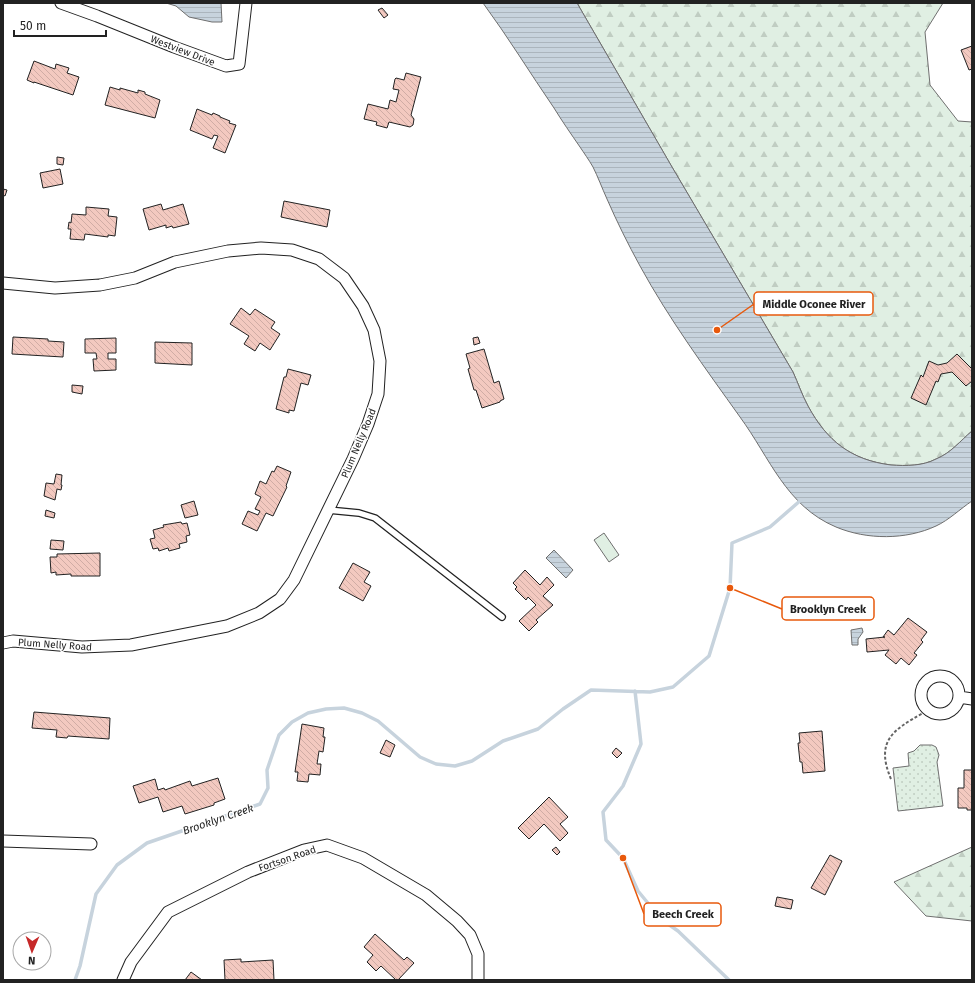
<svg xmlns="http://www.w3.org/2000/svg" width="975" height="983" font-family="'Fira Sans',sans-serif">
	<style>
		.grass { fill: url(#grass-dots); stroke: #6f6f6f }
		.forest { fill: url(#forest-firs); stroke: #6f6f6f }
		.pitch { fill: #e0efe3; stroke: #6f6f6f }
		.water { fill: url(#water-rules); stroke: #6f6f6f }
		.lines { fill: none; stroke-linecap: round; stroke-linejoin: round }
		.stream { stroke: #c7d3dd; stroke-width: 3.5 }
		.building { fill: url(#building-back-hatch); stroke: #222 }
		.service-casing { stroke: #222; stroke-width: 8 }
		.minor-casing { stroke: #222; stroke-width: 13 }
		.path { stroke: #646464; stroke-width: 2; stroke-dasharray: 3 2; stroke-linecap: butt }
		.service { stroke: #fff; stroke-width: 5.5 }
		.minor { stroke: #fff; stroke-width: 11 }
		.labels { text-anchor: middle; stroke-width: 3; stroke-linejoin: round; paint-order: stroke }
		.street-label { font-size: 10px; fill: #222; stroke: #fff }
		.water-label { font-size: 11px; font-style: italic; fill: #222; stroke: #fff }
		.leader { fill: none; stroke: #e8590c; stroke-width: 1.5 }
		.callout-dot { fill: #e8590c; stroke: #fff; stroke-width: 1.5 }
		.callout { fill: #fff; stroke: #e8590c; stroke-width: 1.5 }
		.callout-label { font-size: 11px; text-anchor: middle; font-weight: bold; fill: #222 }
	</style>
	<defs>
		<pattern id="grass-dots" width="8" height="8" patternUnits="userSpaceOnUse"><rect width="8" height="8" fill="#e0efe3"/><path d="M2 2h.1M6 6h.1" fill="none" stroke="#c0cdc2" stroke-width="1.8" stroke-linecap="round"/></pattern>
		<pattern id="forest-firs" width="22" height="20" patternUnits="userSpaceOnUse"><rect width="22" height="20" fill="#e0efe3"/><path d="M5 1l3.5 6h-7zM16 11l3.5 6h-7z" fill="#c0cdc2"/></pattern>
		<pattern id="water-rules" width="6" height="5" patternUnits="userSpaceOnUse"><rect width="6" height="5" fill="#c7d3dd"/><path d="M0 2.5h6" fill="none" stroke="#abb5bd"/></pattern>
		<pattern id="building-back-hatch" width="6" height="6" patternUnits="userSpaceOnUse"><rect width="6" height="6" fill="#f3c9c0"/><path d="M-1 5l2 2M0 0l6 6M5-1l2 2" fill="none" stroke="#d0aca5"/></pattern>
	</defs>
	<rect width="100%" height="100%" fill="#fff"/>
	<path class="grass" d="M920 745H932L936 747 939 755 937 762 943 806 898 811 893 768 909 766 908 753 914 751Z"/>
	<path class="forest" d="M577 3H943L925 32 930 85 958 121 972 122V431C960 441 951 453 936 459 923 466 906 466 891 465 851 460 827 441 808 406 802 395 798 383 793 372L672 167Z
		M972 847V921L926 916 894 882Z"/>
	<path class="pitch" d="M604 533 619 555 609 562 594 540Z"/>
	<path class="water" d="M166 3H221L222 22H212L189 17 176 6Z
		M483 3H577L672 167 793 372C798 383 802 395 808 406 827 441 851 460 891 465 906 466 923 466 936 459 951 453 960 441 972 431V501C960 509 949 520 936 526 906 540 867 540 836 527 786 506 770 458 740 417 705 368 669 319 640 266 628 244 617 222 607 199 602 188 598 177 593 167 589 160 584 153 580 147 571 134 562 121 554 108 530 73 508 37 483 3Z
		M554 550 573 570 566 578 546 558Z
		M862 628 863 632 858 639V645H852L851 630Z"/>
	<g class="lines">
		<path class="stream" d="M635 691 641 744 623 786 603 812 606 840 623 858 638 891 661 919 678 931 729 980
			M75 980 80 966 96 894 117 865 147 843 260 804 268 788 267 770 279 735 292 722 308 713 326 709 344 708 362 713 378 721 420 757 436 764 455 766 472 761 503 741 538 729 563 709 591 690 650 692 673 687 709 656 730 588 732 543 770 527 801 500"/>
	</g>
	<path class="building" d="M382 8 388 15 384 18 378 10Z
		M972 46V69L969 70 961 50Z
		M34 61 55 69 56 64 69 68 67 73 79 77 73 95 34 82V83L27 80Z
		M406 73 421 77 411 115 414 119 413 125 410 127 389 122 387 128 376 125 377 122 364 119 368 104 388 109 390 100 396 102 399 90 393 89 395 79 396 78 404 80Z
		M110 87 120 90V88L138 93V90L145 92V94L160 100 155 118 105 105Z
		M197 109 212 115 213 113 220 116V117L230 121 229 123 236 125 225 153 213 148 218 136 214 135 212 139 190 130Z
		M57 157 64 158 63 165 57 164Z
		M60 169 63 184 43 188 40 173Z
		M3 189 7 190 5 196 3 195Z
		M284 201 330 210 327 227 281 217Z
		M161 204 163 210 183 204 189 224 173 228 172 226 166 228V225L149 230 143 209Z
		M86 207 109 209 108 216 117 217 115 236 108 235V237L85 234 84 240 70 239 71 229H68L69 222 71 223 72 214 86 215Z
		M241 308 250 315 255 309 275 322 271 328 280 334 270 350 260 343 255 351 244 344 249 336 230 324Z
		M13 337 48 339V341L64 342 63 357 12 354Z
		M478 337 480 343 474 345 473 338Z
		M116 338V353H108V359H116V370L94 371 93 359H97L96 353H85V339Z
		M155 342 192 343V365L155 363Z
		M484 349 494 383 499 381 504 399 500 401V402L482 408 476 390H474L468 369 470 368 466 354Z
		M957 354 972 369V381L966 386 952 372 941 374 938 382 936 381 926 405 911 398 921 375 923 377 929 361 938 365 947 363Z
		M288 369 311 375 308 385 301 383 294 411 289 410V413L276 409 284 377H286Z
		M72 385 83 386 82 394 72 392Z
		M277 466 291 472 286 486 287 487 273 516 266 513 257 531 242 524 248 511 258 515 260 511 255 509 261 497 255 494 260 481 266 484 272 471 274 472Z
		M56 474 62 475 61 485H62L61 490 57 489 55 500 44 496 46 483 54 484Z
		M194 501 198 515 185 518 181 505Z
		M46 510 55 513 54 518 45 516Z
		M181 522 182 524 187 523 190 535 186 536 187 542 179 544 180 548 169 551 168 548 159 551 158 548 153 549 150 539 155 538 153 530 164 527 163 525Z
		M51 540 64 541 63 550 50 549Z
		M100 553V576H71V574L56 575V572L51 573 50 557H57V554Z
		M353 563 370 572 364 582 371 586 363 601 339 588Z
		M525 570 540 585 547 577 554 585 543 596 553 605 536 620 538 622 529 631 519 621 536 605 528 597 526 600 515 589 517 587 513 583Z
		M908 618 927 632 921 640 923 642 914 653 917 655 909 665 901 658 896 664 885 655 889 650 867 652 866 639 885 637H883L888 630 894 635Z
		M34 712 110 718 109 739 68 736 67 738 56 737 57 730 32 728Z
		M302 724 324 728 323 737H325L323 752 319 751 317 764H321L320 775 309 774 308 782 297 781 298 772H295Z
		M822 731 825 771 803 773 802 762H800L798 743H800L799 733Z
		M386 740 395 745 390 757 380 753Z
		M616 748 622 753 617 758 612 753Z
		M964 770H972V810H967V808H958V788H964Z
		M218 778 225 799 214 803V805L185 814 182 806 163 812 158 797 139 803 133 786 155 779 158 790 164 788 165 790 190 781 192 786Z
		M549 797 568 817 560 824 568 833 560 841 544 824 529 839 518 828Z
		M556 847 560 852 557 855 552 850Z
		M830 855 842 861 825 895 811 888Z
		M777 897 793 900 791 909 775 906Z
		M375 934 404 960 407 957 414 963 398 980H396L381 966 376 971 367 962 373 955 364 947Z
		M241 959V962L273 960 274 980H225L224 960Z
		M191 972 202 980H185Z"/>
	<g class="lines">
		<defs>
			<path id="service" d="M328 510 359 513 375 518 502 617"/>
			<path id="minor" d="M61 3 97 16 174 47 226 66 239 64 246 3
				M3 283 55 288 100 285 135 278 175 262 228 251 261 248 292 250 319 259 344 278 363 306 374 330 380 361 378 394 368 424 353 459 294 580 280 599 259 613 227 626 131 645 82 647 13 641 3 643
				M921 695a19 19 0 1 1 38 0a19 19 0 1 1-38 0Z
				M959 697 972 699
				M3 841 91 844
				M123 980 131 962 168 912 248 872 304 850 327 845 363 858 426 895 457 921 470 935 478 954V980"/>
		</defs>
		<use href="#service" class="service-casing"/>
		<use href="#minor" class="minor-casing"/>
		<path class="path" d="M891 779C875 741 893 730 923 713"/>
		<use href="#service" class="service"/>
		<use href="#minor" class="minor"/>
	</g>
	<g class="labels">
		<g class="street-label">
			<text transform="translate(183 50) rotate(21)" y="4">Westview Drive</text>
			<text transform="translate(358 443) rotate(-67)" y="4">Plum Nelly Road</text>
			<text transform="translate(55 644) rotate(4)" y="4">Plum Nelly Road</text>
			<text transform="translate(287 858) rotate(-19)" y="4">Fortson Road</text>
		</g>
		<g class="water-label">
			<text transform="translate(218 819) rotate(-19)" y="4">Brooklyn Creek</text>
		</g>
	</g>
	<path class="leader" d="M717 330L754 304M730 588L782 609M623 858L644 914"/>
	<g class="callout-dot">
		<circle cx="717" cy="330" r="4"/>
		<circle cx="730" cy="588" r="4"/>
		<circle cx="623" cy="858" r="4"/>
	</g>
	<g class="callout">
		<rect x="754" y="292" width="119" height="23" rx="4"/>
		<rect x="782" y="597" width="92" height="23" rx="4"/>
		<rect x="644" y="903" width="77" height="23" rx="4"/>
	</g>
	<g class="callout-label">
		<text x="814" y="308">Middle Oconee River</text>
		<text x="828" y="613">Brooklyn Creek</text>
		<text x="683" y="918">Beech Creek</text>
	</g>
	<rect width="975" height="983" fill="none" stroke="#222222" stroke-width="8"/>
	<g transform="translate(32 951) rotate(182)"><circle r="19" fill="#ffffff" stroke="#a7a7a7"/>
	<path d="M0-3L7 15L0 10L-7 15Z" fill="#c62828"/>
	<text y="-6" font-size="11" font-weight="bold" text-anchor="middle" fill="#222222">N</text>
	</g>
	<path d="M14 30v6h92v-6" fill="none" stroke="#222222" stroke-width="2"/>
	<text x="20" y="30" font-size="12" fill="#222222" stroke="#ffffff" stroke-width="3" paint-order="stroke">50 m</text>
</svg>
